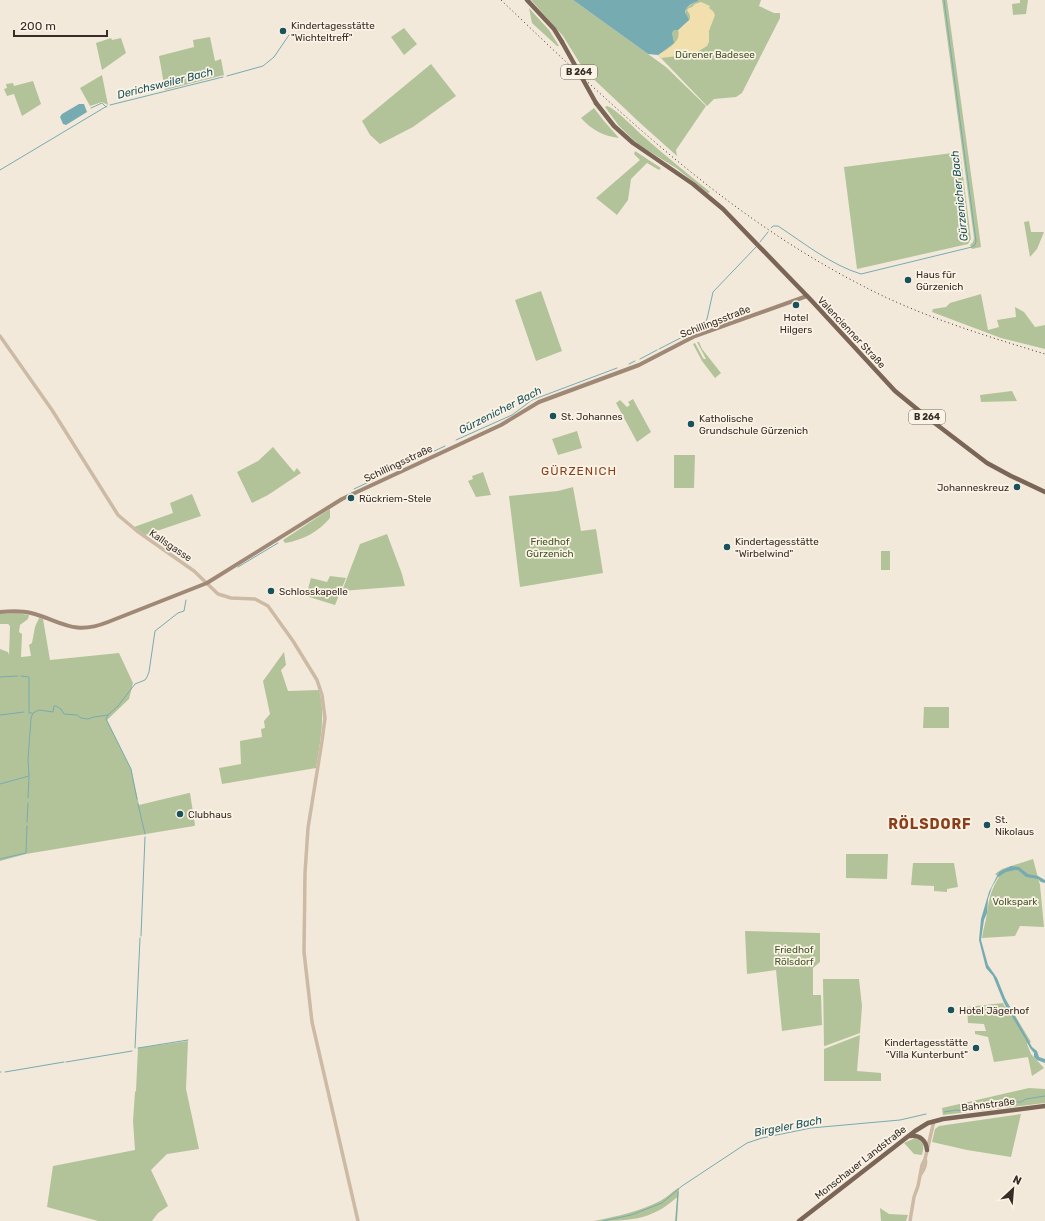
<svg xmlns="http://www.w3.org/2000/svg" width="1045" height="1221" font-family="Rubik,sans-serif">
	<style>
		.green { fill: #b2c399 }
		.sand { fill: #f1dfae }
		.water { fill: #77abb2 }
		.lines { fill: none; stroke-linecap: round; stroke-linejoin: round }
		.stream { stroke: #77abb2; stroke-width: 1 }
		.tertiary { stroke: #ccbaa5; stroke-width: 3.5 }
		.secondary { stroke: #a08876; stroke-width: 4 }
		.primary { stroke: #7a6557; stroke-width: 4.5 }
		.rail { stroke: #372d27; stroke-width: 1; stroke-dasharray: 1 3; stroke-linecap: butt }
		.primary-bridge { stroke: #7a6557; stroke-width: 4.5 }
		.poi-dot { fill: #19525b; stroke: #fbf3e6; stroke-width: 1.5 }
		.labels { text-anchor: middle; stroke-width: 3.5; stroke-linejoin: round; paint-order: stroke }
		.shield { fill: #fbf3e6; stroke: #726860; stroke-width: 1 }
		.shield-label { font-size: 9px; font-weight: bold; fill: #372d27 }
		.poi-label { font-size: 10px; fill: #372d27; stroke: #fbf3e6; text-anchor: start }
		.park-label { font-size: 10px; fill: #435729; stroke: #fbf3e6 }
		.street-label { font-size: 10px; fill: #372d27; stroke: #fbf3e6 }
		.water-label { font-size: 11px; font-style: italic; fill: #19525b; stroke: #fbf3e6 }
		.quarter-label { font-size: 12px; letter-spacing: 1px; fill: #8b3e1a; stroke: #fbf3e6 }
		.district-label { font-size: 14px; font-weight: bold; letter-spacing: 1px; fill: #8b3e1a; stroke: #fbf3e6 }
	</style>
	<rect width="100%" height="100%" fill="#f3e9da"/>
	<path class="green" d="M531 0H573L666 67 706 106 676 150 677 156 639 122 584 70 563 36Z
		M698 0H761L759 6 774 13H780V18L742 93 736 97 714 99 707 106 658 55 672 36 673 31 686 14V8Z
		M942 0H947L981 247 972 249 970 245 973 242 974 238Z
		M1020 0H1028L1026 14 1013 15 1012 4 1020 3Z
		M529 8 549 30 559 46H557L532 23Z
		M404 28 417 44 404 55 391 37Z
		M210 37 215 61 221 59 224 75 165 90 159 56 194 47 193 40Z
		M111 38 112 40 121 38 126 53 102 70 96 43Z
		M431 64 456 96 413 127 380 144 370 135 362 121Z
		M102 75 108 105 102 102 90 106 80 88Z
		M33 81 41 104 22 116 14 94 7 96 4 89 7 88 6 84 13 83 14 86Z
		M607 106C616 109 634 128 643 136 664 155 687 173 710 192L708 193 676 168 639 145 619 126 605 107Z
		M594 108 604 121 619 138C603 136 592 130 581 118Z
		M635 151 661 168 659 170 647 163 631 179 628 200 617 215 596 198 640 160 634 154Z
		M960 152 971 239 968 244 857 269 844 167Z
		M1029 221 1031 232H1044L1037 249 1030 257 1024 222Z
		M541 291 562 351 536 361 515 300Z
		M981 294 988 330 999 327 997 320 1016 317 1015 307 1024 312 1035 327 1045 325V349L1001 338 932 312 933 309 946 307 950 303Z
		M697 342H699L702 349 721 373 715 378 702 361 693 344 695 343 703 358 704 359H706Z
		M1012 391 1017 401 981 402 980 395Z
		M633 399 651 432 637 442 616 403 620 400 627 407 630 405 628 402Z
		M577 431 582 448 558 455 552 439Z
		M273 447 294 472 297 468 301 473 268 495 252 503 237 472 258 461Z
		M674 455H695L694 488H674Z
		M483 472 491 495 476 497 468 481 473 479 472 476Z
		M573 487 581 531 596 529 603 573 520 587 509 496 558 491Z
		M192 494 201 516 145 535 134 527 173 513 170 503Z
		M330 509V518C318 532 303 540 285 543L283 540Z
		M387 534 402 574 405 586 342 591 360 544Z
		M881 551H890V570H881Z
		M330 576 346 578 335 605 306 596 311 578 327 582Z
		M16 613 29 615 28 619 20 625 19 632 22 634 21 657 31 656 29 645 32 643 35 627 39 618 43 619 50 660 119 653 133 683 129 699 107 720 131 769 139 805 189 793H190L195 825 194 826 26 854 0 861V649L8 652 9 655 10 626 8 624H0V614Z
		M284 652 286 665 281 670 288 691 319 690C326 716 320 742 316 768L222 784 219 768 241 764 240 741 262 737 261 729 265 728 264 721 270 714 263 681Z
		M924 707H949V728H923Z
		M846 854H888L887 879 846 878Z
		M1033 859 1040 885 1044 927 1020 926 1015 936 982 938C983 930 986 921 987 913 989 898 991 890 999 877L995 874 1002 869Z
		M913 863H954L958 887 947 889V892L934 891V886L911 885Z
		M745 931 820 933V962L813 968V995H821L822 1025 782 1031 776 970 747 974Z
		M823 979H859L862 1006 860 1033 825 1046H824Z
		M1003 1003 1005 1007 1008 1004 1031 1042 1027 1044 1031 1054 1044 1068 1032 1076 1028 1057 994 1062 988 1037 975 1034V1031H986L984 1024 968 1023 967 1007Z
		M860 1035 857 1071 881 1073V1081H824V1049Z
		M188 1041 186 1089 199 1149 167 1154 151 1170 168 1206 158 1213 152 1221H98L47 1207 53 1166 135 1150 133 1121 135 1092 136 1091 138 1048Z
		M1029 1088 1045 1089V1103L943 1115 942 1108Z
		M1021 1114 1011 1157 967 1150 932 1142 935 1129 939 1126Z
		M915 1138C925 1140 924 1146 922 1155L914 1154 904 1143Z
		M678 1188 679 1189 677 1221H675L677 1198H676C651 1221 626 1221 594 1221 617 1216 639 1212 660 1201 666 1198 672 1192 678 1188Z
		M880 1208 889 1214 908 1215 906 1221H881Z"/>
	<path class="sand" d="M701 2 710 6 709 8 713 11 715 15 709 31V42L707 46 694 54 661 58 658 55C667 49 682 42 678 30L690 19V15L687 10 689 8 692 7 695 4Z"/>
	<path class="water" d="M573 0H698V1C693 3 683 7 686 14 687 16 688 18 689 20L678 30H674C671 33 673 39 674 43L658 55 648 54Z
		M79 104H84L87 112 66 125 63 124 60 117 62 114Z
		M1011 866 1019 867 1028 874 1038 876 1045 880V883L1041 882 1038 879 1026 877 1018 870H1015L1006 872 998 877 992 887 988 899 987 913 984 920 981 940 988 965 997 978 1005 998 1032 1047 1037 1051 1039 1057 1045 1059V1063L1037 1060 1034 1057V1053L1030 1048 1026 1040 1004 1003 993 976 986 968 979 940 981 919 989 892 999 872Z"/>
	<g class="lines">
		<path class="stream" d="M227 76 263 66 274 57 289 35
			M110 105 223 77
			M91 108 102 103 106 107
			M0 170 107 106
			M771 228 773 226H778C804 243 831 265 861 274L972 247 975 245 976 241 944 0
			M760 242 768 232
			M659 349 702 327 707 319 713 292 756 247
			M640 359 657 350
			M629 364 635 361
			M456 440 512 415 532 400 617 368
			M354 489 445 446
			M238 567 278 543
			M21 676 29 677V713H32
			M0 677 18 676
			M0 715 24 712
			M108 715 106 719 131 769 137 799
			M0 784 29 776 28 760 31 718 33 713 39 710 53 712 54 706H56L61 709 64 714 77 715 81 718 88 719 94 717 108 715 118 706 135 684 145 680 147 677 149 672 155 631 178 613 184 611 186 600
			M28 798 29 777
			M138 804 145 834
			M27 822 28 803
			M0 859 26 853 27 826
			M141 936 145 837
			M135 1048 140 938
			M138 1048 188 1040
			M66 1062 132 1051
			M0 1072H1
			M5 1072 64 1062
			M944 1112 956 1110 965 1111 976 1107H993L1007 1098 1016 1102H1021L1026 1099 1045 1096
			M603 1221 631 1215 662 1203 682 1186 747 1143 762 1138 811 1128 900 1120 926 1114
			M676 1221 678 1192"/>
		<path class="tertiary" d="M0 336 52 410 118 515 137 531 194 571 218 594 231 598 255 599 268 606 293 641 317 680 322 695 325 718 322 741 308 828 305 873 304 952 312 1022 358 1221
			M921 1174C924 1170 927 1163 925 1159
			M910 1221 914 1197 918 1186 922 1165 925 1159 934 1121"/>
		<path class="secondary" d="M0 612C10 611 20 610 31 613 62 621 73 636 108 622L207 583 342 499 501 425 539 402 639 365 695 336 807 296"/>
		<path class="primary" d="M527 0 554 29 562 42
			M596 103 614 126 633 143 693 184 723 209 810 299 895 391 928 418 987 463 1011 476 1045 492
			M910 1136C920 1135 926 1140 927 1150
			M799 1221 915 1131 928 1123 943 1119 1045 1106"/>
		<path class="rail" d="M501 0C612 106 724 215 863 286 920 316 983 335 1045 354"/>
		<path class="primary-bridge" d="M562 42 596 103"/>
	</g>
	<g class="poi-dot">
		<circle cx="283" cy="31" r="4"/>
		<circle cx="908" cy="280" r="4"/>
		<circle cx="796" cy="305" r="4"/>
		<circle cx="553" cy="416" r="4"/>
		<circle cx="691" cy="424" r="4"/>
		<circle cx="1017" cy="487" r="4"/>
		<circle cx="351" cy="498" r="4"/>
		<circle cx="727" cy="547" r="4"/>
		<circle cx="271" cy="591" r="4"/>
		<circle cx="180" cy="814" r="4"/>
		<circle cx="987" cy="825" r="4"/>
		<circle cx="951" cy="1010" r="4"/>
		<circle cx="976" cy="1048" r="4"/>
	</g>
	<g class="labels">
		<g class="shield">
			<rect x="561" y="65" width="36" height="14" rx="3"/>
			<rect x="909" y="410" width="36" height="14" rx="3"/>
		</g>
		<g class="shield-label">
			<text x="579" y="75">B 264</text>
			<text x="927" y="420">B 264</text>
		</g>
		<g class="poi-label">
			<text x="291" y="29">Kindertagesstätte<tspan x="291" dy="12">"Wichteltreff"</tspan></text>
			<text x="916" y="278">Haus für<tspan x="916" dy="12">Gürzenich</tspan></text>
			<text x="796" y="321" text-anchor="middle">Hotel<tspan x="796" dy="12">Hilgers</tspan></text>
			<text x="561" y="420">St. Johannes</text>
			<text x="699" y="422">Katholische<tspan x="699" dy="12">Grundschule Gürzenich</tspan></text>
			<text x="1009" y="491" text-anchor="end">Johanneskreuz</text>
			<text x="359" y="502">Rückriem-Stele</text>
			<text x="735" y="545">Kindertagesstätte<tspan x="735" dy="12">"Wirbelwind"</tspan></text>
			<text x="279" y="595">Schlosskapelle</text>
			<text x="188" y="818">Clubhaus</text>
			<text x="995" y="823">St.<tspan x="995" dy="12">Nikolaus</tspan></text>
			<text x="959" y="1014">Hotel Jägerhof</text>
			<text x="968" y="1046" text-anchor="end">Kindertagesstätte<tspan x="968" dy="12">"Villa Kunterbunt"</tspan></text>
		</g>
		<g class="park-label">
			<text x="715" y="58">Dürener Badesee</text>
			<text x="550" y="545">Friedhof<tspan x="550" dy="12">Gürzenich</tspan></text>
			<text x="1015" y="905">Volkspark</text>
			<text x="794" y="953">Friedhof<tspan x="794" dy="12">Rölsdorf</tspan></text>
		</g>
		<g class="street-label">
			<text transform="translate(715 321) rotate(-21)" y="4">Schillingsstraße</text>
			<text transform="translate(852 332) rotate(47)" y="4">Valencienner Straße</text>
			<text transform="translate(398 463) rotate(-25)" y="4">Schillingsstraße</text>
			<text transform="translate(171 545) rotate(34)" y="4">Kallsgasse</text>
			<text transform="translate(988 1104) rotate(-7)" y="4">Bahnstraße</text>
			<text transform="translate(860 1162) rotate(-38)" y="4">Monschauer Landstraße</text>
		</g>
		<g class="water-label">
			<text transform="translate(165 83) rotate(-14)" y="4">Derichsweiler Bach</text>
			<text transform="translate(959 196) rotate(-96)" y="4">Gürzenicher Bach</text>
			<text transform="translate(500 410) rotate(-27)" y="4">Gürzenicher Bach</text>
			<text transform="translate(788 1126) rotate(-11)" y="4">Birgeler Bach</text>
		</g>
		<g class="quarter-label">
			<text x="579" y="475">GÜRZENICH</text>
		</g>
		<g class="district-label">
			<text x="930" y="829">RÖLSDORF</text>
		</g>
	</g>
	<g transform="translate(1013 1189) rotate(26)" stroke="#fbf3e6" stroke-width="3" paint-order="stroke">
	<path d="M0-3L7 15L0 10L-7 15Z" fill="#372d27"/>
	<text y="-6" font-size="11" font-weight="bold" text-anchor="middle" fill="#372d27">N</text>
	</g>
	<path d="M14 30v6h93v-6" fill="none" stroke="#372d27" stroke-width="2"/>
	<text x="20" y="30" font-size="12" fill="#372d27" stroke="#fbf3e6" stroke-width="3" paint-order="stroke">200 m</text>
</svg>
